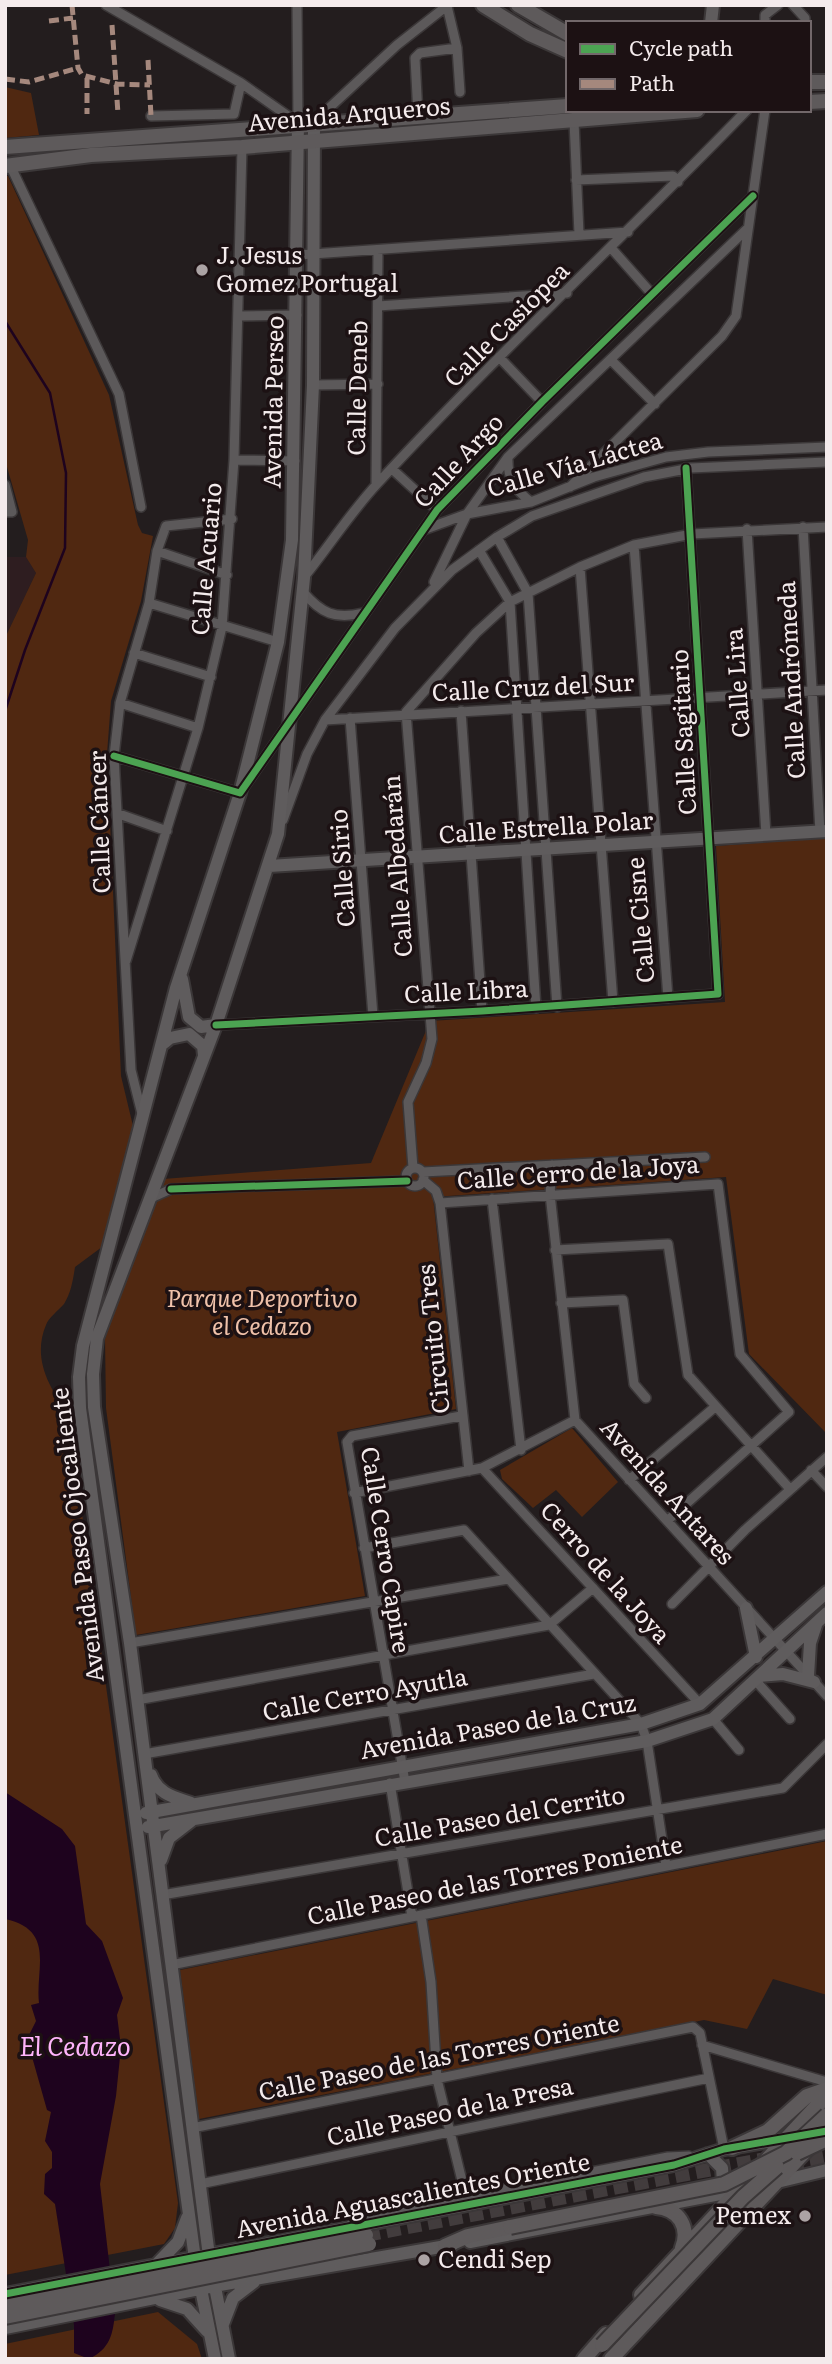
<svg xmlns="http://www.w3.org/2000/svg" width="832" height="2364" font-family="Literata,serif">
	<style>
		.built { fill: #2e1d20 }
		.green { fill: #502811 }
		.water { fill: #1e031e }
		.lines { fill: none; stroke-linecap: round; stroke-linejoin: round }
		.stream { stroke: #1e031e; stroke-width: 2.5 }
		.primary-tunnel { stroke: #423c3d; stroke-width: 14; stroke-dasharray: 14 7; stroke-linecap: butt }
		.street-casing { stroke: #3b3738; stroke-width: 12 }
		.secondary-casing { stroke: #3b3738; stroke-width: 16 }
		.primary-casing { stroke: #3b3738; stroke-width: 18 }
		.street { stroke: #5c595a; stroke-width: 9 }
		.secondary { stroke: #5f5c5d; stroke-width: 12 }
		.primary { stroke: #5e5a5b; stroke-width: 14 }
		.primary-bridge-casing { stroke: #3b3738; stroke-width: 18; stroke-linecap: butt }
		.primary-bridge { stroke: #5e5a5b; stroke-width: 14 }
		.quiet { stroke: #a5887d; stroke-width: 5; stroke-dasharray: 10 5; stroke-linecap: butt }
		.cycleway-casing { stroke: #1c1113; stroke-width: 11 }
		.cycleway { stroke: #4ca352; stroke-width: 7 }
		.poi-dot { fill: #aba3a4; stroke: #1c1113; stroke-width: 2.5 }
		.labels { text-anchor: middle; stroke-width: 7; stroke-linejoin: round; paint-order: stroke }
		.street-label { font-size: 24px; fill: #f4ebec; stroke: #1c1113 }
		.poi-label { font-size: 24px; fill: #f4ebec; stroke: #1c1113; text-anchor: start }
		.park-label { font-size: 24px; font-style: italic; fill: #f0c2aa; stroke: #1c1113 }
		.water-label { font-size: 26px; font-style: italic; fill: #ffb4fb; stroke: #1c1113 }
	</style>
	<rect width="100%" height="100%" fill="#231d1e"/>
	<path class="built" d="M5 557H26L36 573 5 638Z"/>
	<path class="green" d="M5 87 31 93 39 135 5 138Z
		M5 176H8L109 395 138 525 142 533 153 536 141 601 111 701 107 754 121 1076 133 1126 128 1176 106 1244 75 1267C73 1280 71 1293 64 1304 58 1311 49 1317 46 1325 32 1358 49 1388 68 1413L178 2203 175 2228 164 2244 5 2275V638L36 573 26 557 28 540 5 460Z
		M827 838V1434L749 1354 726 1177 433 1197 456 1409 337 1432 365 1596 136 1635 106 1408 105 1339 131 1260 163 1179 371 1163 430 1021 725 1002 716 846Z
		M572 1428 618 1482 582 1517 556 1490 533 1508 502 1479 500 1470Z
		M827 1841V1995L773 1979 747 2029 704 2020 199 2119 180 1970Z
		M158 2312 197 2344 202 2359H5V2344Z"/>
	<path class="water" d="M5 1792 62 1829 75 1846 86 1924 102 1941 123 1998 117 2015 121 2047 116 2096 100 2184 115 2313C113 2334 110 2349 89 2359L74 2353V2325L55 2204 44 2194 45 2174 52 2168V2152L45 2141 51 2112 47 2110 27 2039 36 2021 31 2005 39 2003C35 1969 56 1930 5 1919Z"/>
	<g class="lines">
		<path class="stream" d="M5 321 50 393 66 473 65 548 25 650 5 711"/>
		<path class="primary-tunnel" d="M789 2164 827 2157
			M366 2235 771 2158"/>
		<defs>
			<path id="street" d="M106 5 241 83 298 123
				M297 5 298 123
				M793 5 805 18V23
				M447 6 457 48 460 92
				M765 23V15L778 5
				M418 115 415 58 420 53 457 48
				M151 116 234 114 241 83
				M574 121 579 234
				M314 122 397 45 448 5
				M10 165 119 394 141 507
				M576 180 673 176 678 182
				M612 249 651 293
				M298 255 628 232
				M378 306 567 293
				M239 316 297 315
				M499 357 542 402
				M612 361 655 404
				M313 385 378 384
				M508 457C507 478 515 490 531 502
				M234 460 295 461
				M392 469 437 510
				M376 484 378 250
				M5 485 12 512H5
				M570 487 722 336 736 316 765 110
				M803 527 820 832
				M747 529 766 835
				M423 530 467 514 531 502 594 477 666 457 708 452 827 447
				M497 537 528 593 557 1007
				M634 545 668 998
				M479 550 510 602 536 1008
				M157 551 227 575
				M580 567 613 1002
				M305 576C329 546 351 512 377 484 496 355 625 236 747 110
				M434 582 467 514 508 457 748 228
				M303 592C321 613 335 620 363 613
				M149 603 278 642
				M134 653 211 677
				M120 703 198 728
				M461 711 482 1011
				M350 718 373 1016
				M325 720 827 690
				M114 756 240 793 437 510 542 402 753 196
				M119 814 167 831
				M283 820 307 754 325 720 395 628 452 570 497 537 532 516 644 477 691 468 827 462
				M126 961 198 728 222 627 234 460 242 147
				M216 1025 482 1011 718 994 686 468
				M142 1114 131 1070 114 756 120 703 149 603 157 551 166 526 232 519
				M552 1165 550 1194 575 1420 827 1696
				M413 1168 408 1102 426 1063 432 1039 406 712 476 633 510 602 580 567 634 545 692 534 827 527
				M406 1177a9 9 0 1 1 18 0a9 9 0 1 1-18 0Z
				M423 1172 705 1157
				M423 1180 436 1191 440 1203 469 1471
				M149 1199 171 1189 407 1181
				M492 1199 521 1450
				M440 1203 718 1184 740 1354 789 1412 667 1521
				M555 1250 668 1244 688 1375 790 1489
				M561 1303 623 1300 634 1384 646 1398
				M482 1468 700 1704
				M811 1470 827 1487
				M629 1480 715 1407
				M354 1493 482 1468 575 1420
				M364 1548 464 1530 641 1724 647 1741 666 1866
				M672 1604 745 1530 827 1457
				M130 1643 508 1579
				M755 1680 790 1719
				M137 1700 549 1625 593 1588
				M713 1719 739 1750
				M144 1754 594 1674
				M405 1782 347 1442 352 1436 461 1416
				M390 1783 412 1917
				M162 1895 783 1788 827 1744
				M421 1915 431 1982 437 2079 466 2197
				M171 1965 827 1834
				M702 2045 827 2082
				M192 2128 693 2027 700 2033 724 2149
				M200 2184 709 2078
				M350 2225 382 2213 668 2157 689 2156"/>
			<path id="secondary" d="M711 23 713 5
				M269 866 827 831
				M182 979 189 1017 201 1027 216 1025
				M164 1043 170 1038 189 1034 203 1046 204 1055
				M746 1608 756 1657
				M760 1676 783 1674 814 1682
				M808 1676 810 1643 816 1625
				M151 1775C158 1794 173 1797 191 1803
				M146 1813 641 1724 700 1704 827 1592
				M148 1827 647 1741 713 1719 827 1613
				M161 1860 169 1838 191 1821
				M708 2154 722 2168 723 2182 718 2191
				M773 2183 827 2170
				M470 2242 741 2190
				M155 2266 178 2242 187 2218
				M5 2294 674 2165 724 2149 789 2138
				M160 2300 187 2309 207 2331
				M223 2324 233 2298 254 2282
				M5 2328 214 2286 452 2245
				M215 2359 195 2259 80 1408 79 1377 83 1346 176 988 240 793 278 642 292 540 298 123
				M229 2359 209 2256 130 1643 94 1407 93 1374 97 1338 216 1025 278 834 304 578 313 385 314 122"/>
			<path id="primary" d="M483 5 530 34 568 51
				M518 5 568 34
				M809 82H827
				M809 102 827 101
				M5 147 568 106
				M5 166 91 155 242 147 697 110
				M732 2148 768 2131 807 2096 827 2089
				M656 2207C679 2209 690 2227 682 2248
				M445 2246 468 2236 510 2227
				M641 2295 827 2095
				M584 2359 606 2334
				M611 2359 827 2128"/>
		</defs>
		<use href="#street" class="street-casing"/>
		<use href="#secondary" class="secondary-casing"/>
		<use href="#primary" class="primary-casing"/>
		<use href="#street" class="street"/>
		<use href="#secondary" class="secondary"/>
		<use href="#primary" class="primary"/>
		<defs>
			<path id="primary-bridge" d="M797 2153 827 2139
				M510 2227 724 2184 786 2153 827 2115
				M5 2306 366 2235
				M5 2317 369 2244
				M602 2345 743 2197 777 2167"/>
		</defs>
		<use href="#primary-bridge" class="primary-bridge-casing"/>
		<use href="#primary-bridge" class="primary-bridge"/>
		<path class="quiet" d="M72 5 78 68 82 75 117 84 150 85
			M49 21 73 18
			M112 25 118 114
			M148 60 151 116
			M87 78V114
			M5 79 29 82 78 68"/>
		<defs>
			<path id="cycleway" d="M114 756 240 793 437 510 542 402 753 196
				M216 1025 482 1011 718 994 686 468
				M171 1189 407 1181
				M5 2294 674 2165 724 2149 827 2131"/>
		</defs>
		<use href="#cycleway" class="cycleway-casing"/>
		<use href="#cycleway" class="cycleway"/>
	</g>
	<g class="poi-dot">
		<circle cx="202" cy="270" r="7"/>
		<circle cx="805" cy="2216" r="7"/>
		<circle cx="424" cy="2260" r="7"/>
	</g>
	<g class="labels">
		<g class="street-label">
			<text transform="translate(349 115) rotate(-5)" y="8">Avenida Arqueros</text>
			<text transform="translate(507 325) rotate(-45)" y="8">Calle Casiopea</text>
			<text transform="translate(358 388) rotate(-89)" y="8">Calle Deneb</text>
			<text transform="translate(274 402) rotate(-89)" y="8">Avenida Perseo</text>
			<text transform="translate(459 461) rotate(-47)" y="8">Calle Argo</text>
			<text transform="translate(575 465) rotate(-16)" y="8">Calle Vía Láctea</text>
			<text transform="translate(207 559) rotate(-85)" y="8">Calle Acuario</text>
			<text transform="translate(792 680) rotate(-93)" y="8">Calle Andrómeda</text>
			<text transform="translate(738 683) rotate(-94)" y="8">Calle Lira</text>
			<text transform="translate(533 688) rotate(-3)" y="8">Calle Cruz del Sur</text>
			<text transform="translate(684 732) rotate(-93)" y="8">Calle Sagitario</text>
			<text transform="translate(100 822) rotate(-92)" y="8">Calle Cáncer</text>
			<text transform="translate(546 828) rotate(-4)" y="8">Calle Estrella Polar</text>
			<text transform="translate(398 866) rotate(-94)" y="8">Calle Albedarán</text>
			<text transform="translate(343 868) rotate(-94)" y="8">Calle Sirio</text>
			<text transform="translate(641 920) rotate(-95)" y="8">Calle Cisne</text>
			<text transform="translate(466 992) rotate(-3)" y="8">Calle Libra</text>
			<text transform="translate(578 1173) rotate(-4)" y="8">Calle Cerro de la Joya</text>
			<text transform="translate(434 1339) rotate(-96)" y="8">Circuito Tres</text>
			<text transform="translate(667 1492) rotate(48)" y="8">Avenida Antares</text>
			<text transform="translate(78 1535) rotate(-97)" y="8">Avenida Paseo Ojocaliente</text>
			<text transform="translate(385 1550) rotate(81)" y="8">Calle Cerro Capire</text>
			<text transform="translate(605 1573) rotate(48)" y="8">Cerro de la Joya</text>
			<text transform="translate(365 1695) rotate(-10)" y="8">Calle Cerro Ayutla</text>
			<text transform="translate(498 1727) rotate(-10)" y="8">Avenida Paseo de la Cruz</text>
			<text transform="translate(500 1817) rotate(-10)" y="8">Calle Paseo del Cerrito</text>
			<text transform="translate(495 1881) rotate(-11)" y="8">Calle Paseo de las Torres Poniente</text>
			<text transform="translate(439 2058) rotate(-11)" y="8">Calle Paseo de las Torres Oriente</text>
			<text transform="translate(450 2112) rotate(-12)" y="8">Calle Paseo de la Presa</text>
			<text transform="translate(413 2196) rotate(-11)" y="8">Avenida Aguascalientes Oriente</text>
		</g>
		<g class="poi-label">
			<text x="216" y="264">J. Jesus<tspan x="216" dy="28">Gomez Portugal</tspan></text>
			<text x="791" y="2224" text-anchor="end">Pemex</text>
			<text x="438" y="2268">Cendi Sep</text>
		</g>
		<g class="park-label">
			<text x="262" y="1307">Parque Deportivo<tspan x="262" dy="28">el Cedazo</tspan></text>
		</g>
		<g class="water-label">
			<text x="75" y="2056">El Cedazo</text>
		</g>
	</g>
	<rect width="832" height="2364" fill="none" stroke="#f4ebec" stroke-width="14"/>
	<rect x="566" y="21" width="245" height="91" fill="#1c1113" stroke="#72686a" stroke-width="2"/>
	<rect x="580" y="44" width="35" height="10" fill="#4ca352" stroke="#72686a" stroke-width="2"/>
	<text x="629" y="56" font-size="21" fill="#f4ebec">Cycle path</text>
	<rect x="580" y="79" width="35" height="10" fill="#a5887d" stroke="#72686a" stroke-width="2"/>
	<text x="629" y="91" font-size="21" fill="#f4ebec">Path</text>
</svg>
